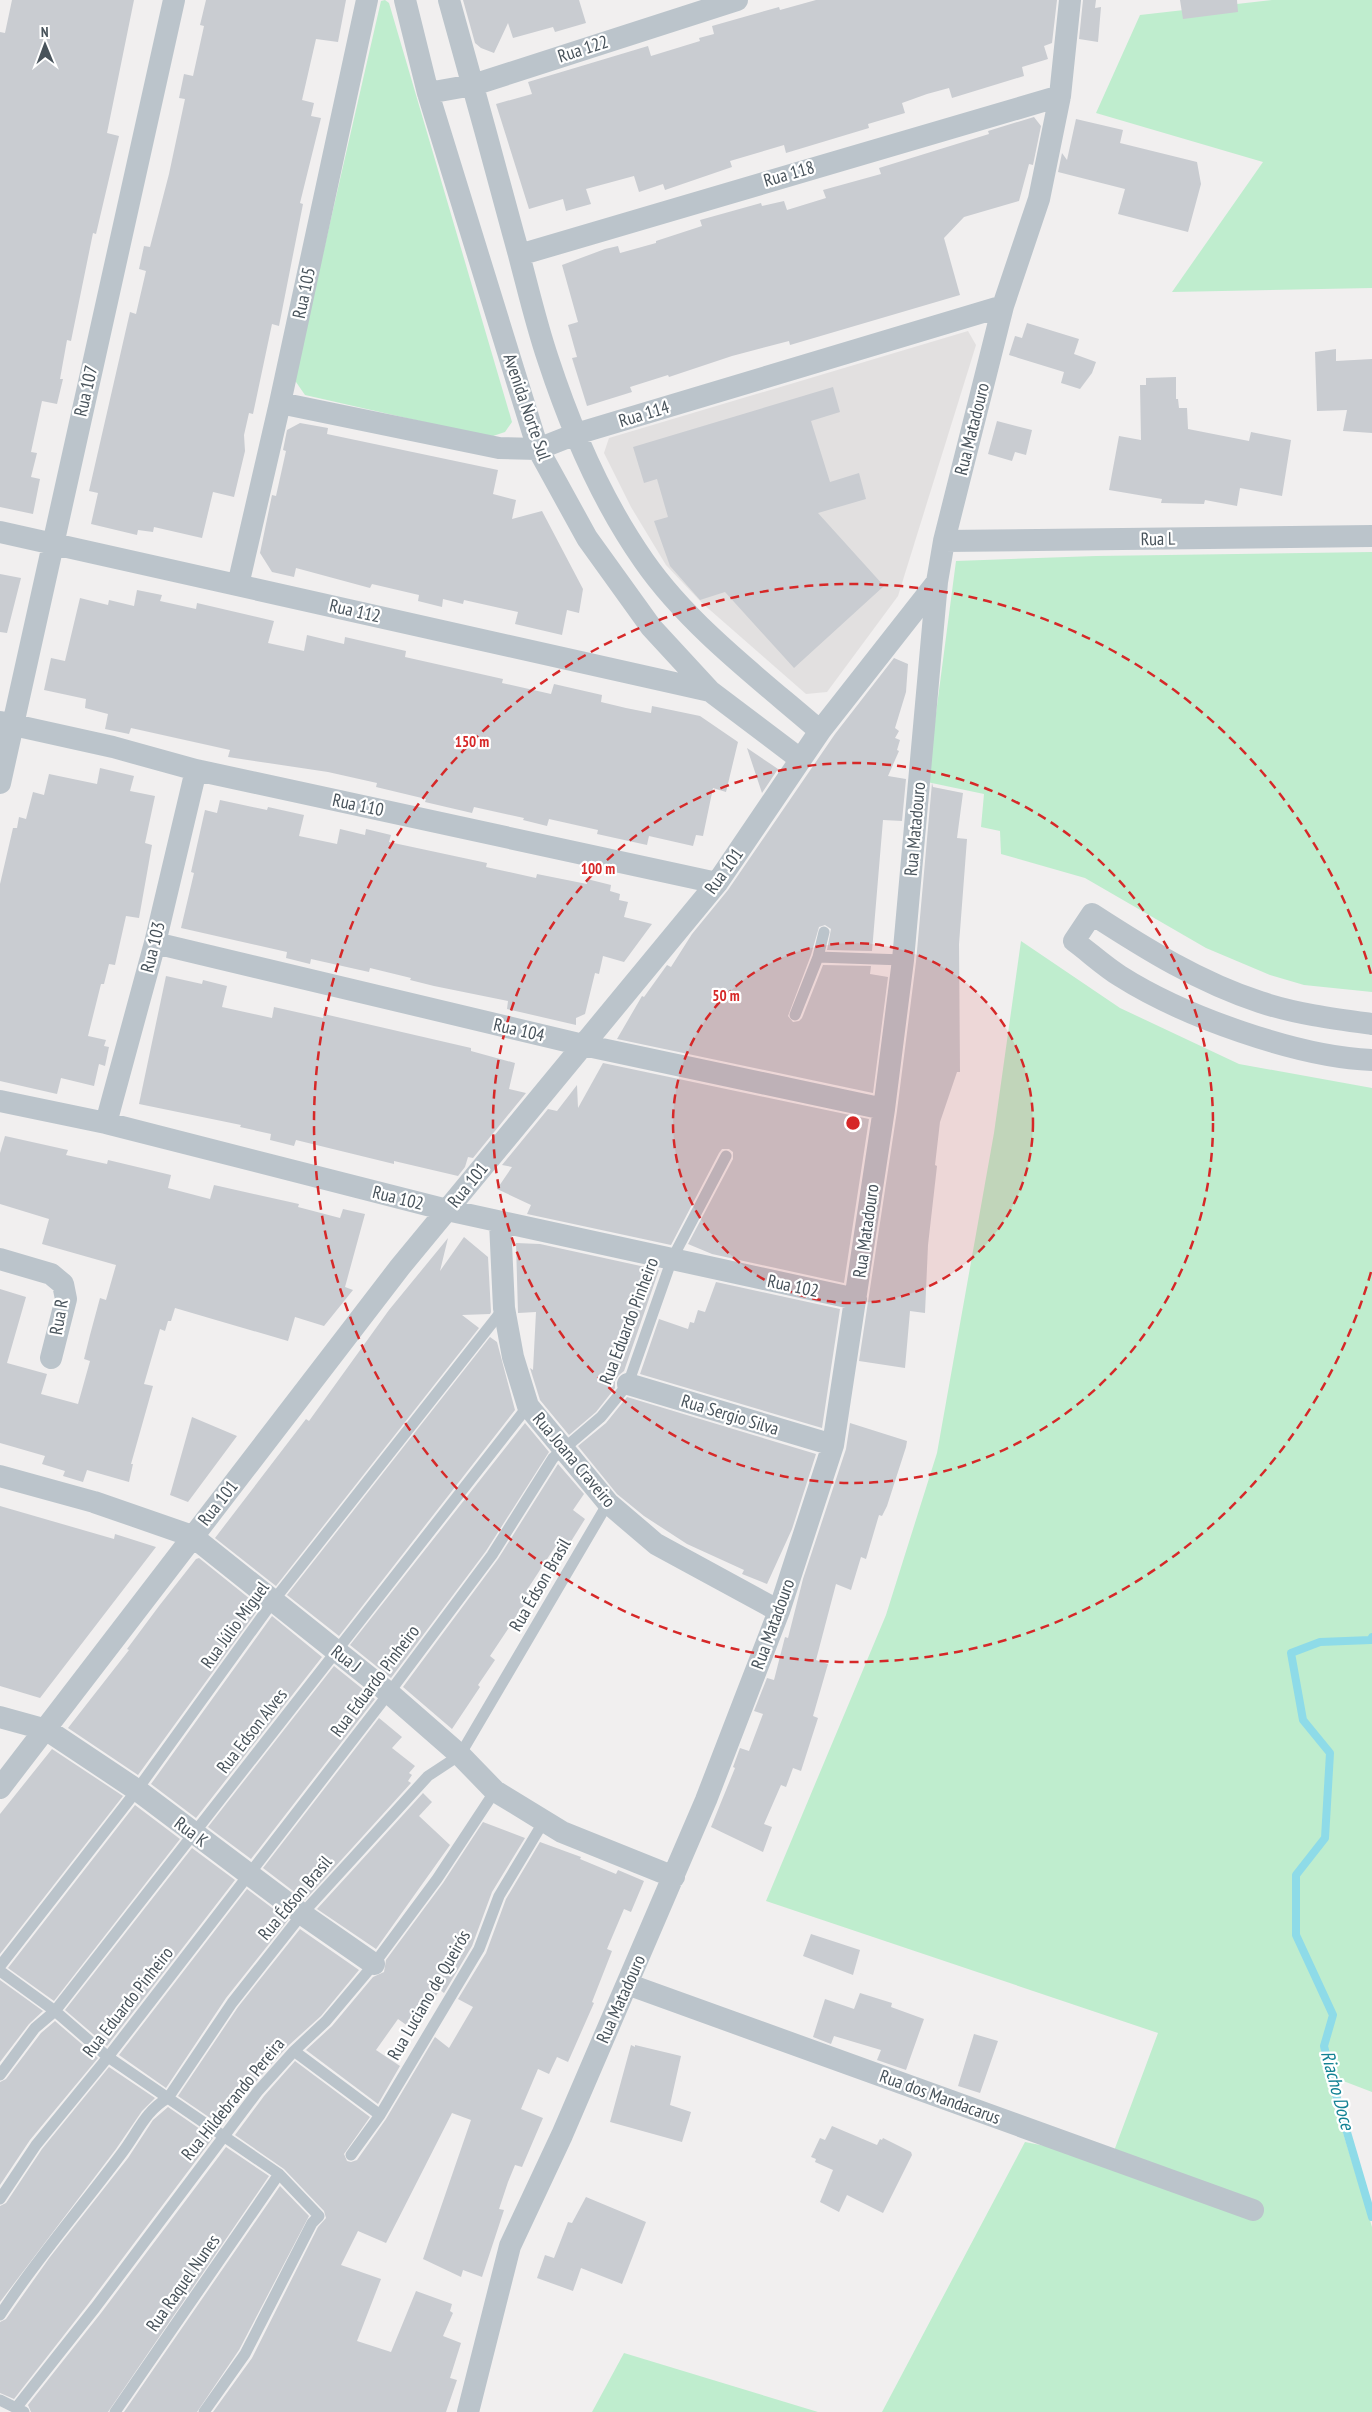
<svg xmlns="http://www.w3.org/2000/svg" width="1372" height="2412" font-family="'PT Sans Narrow',sans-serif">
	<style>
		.education { fill: #e2e0e0 }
		.green { fill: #bfedce }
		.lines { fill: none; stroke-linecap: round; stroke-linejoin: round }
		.stream { stroke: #8edbe8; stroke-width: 8 }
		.building { fill: #c9ccd1 }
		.service { stroke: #bbc4cb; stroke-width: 11 }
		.minor { stroke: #bbc4cb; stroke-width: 22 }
		.ring { fill: none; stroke: #d62828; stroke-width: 2.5; stroke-dasharray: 9 6 }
		.labels { text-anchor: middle; stroke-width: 4.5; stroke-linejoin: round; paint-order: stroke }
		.street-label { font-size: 18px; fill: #48535b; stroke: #fff }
		.water-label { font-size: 19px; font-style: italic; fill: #138294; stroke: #fff }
		.centre { fill: #d62828; stroke: #fff; stroke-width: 2.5 }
		.ring-label { font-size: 15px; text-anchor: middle; font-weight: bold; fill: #d62828; stroke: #fff; stroke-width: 4.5; stroke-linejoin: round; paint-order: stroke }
	</style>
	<rect width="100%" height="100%" fill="#f1efef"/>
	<path class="education" d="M968 331 976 345 898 596 827 692 806 694 702 603 666 565 631 507 604 453 609 438Z"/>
	<path class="green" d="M385 0 389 3 512 422 505 432 490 437 305 395 296 382V371L381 1Z
		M1272 0H1372V288L1172 292 1263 162 1096 113 1140 15Z
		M1372 552V992L1304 985 1270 975 1206 948 1085 878 1001 854 1000 831 981 827 984 794 927 782 956 561 1096 556Z
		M1021 941 1120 1008 1239 1064 1372 1088V2092L1325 2074 1372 2227V2412H882L1025 2142 1111 2159 1158 2033 766 1901 886 1615 937 1453 994 1133Z
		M624 2353 818 2412H592Z"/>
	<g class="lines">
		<path class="stream" d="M1372 1637 1371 1640 1320 1642 1291 1653 1303 1720 1330 1753 1325 1838 1296 1875V1935L1333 2015 1324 2046 1336 2095 1372 2217"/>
	</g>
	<path class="building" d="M12 0H134L107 133 119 136 96 234 93 233 71 341 67 340 60 379H63L57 404 42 401 31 452 37 453 31 477 40 479 33 514 0 507V32L5 33Z
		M206 0H346L338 42 316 39 302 100 314 103 311 116 321 118 300 203 303 204 279 326 272 324 253 414 249 413 244 435 245 451 234 497 213 492 202 538 154 527 153 532 138 530 137 535 91 524 98 493 89 491 130 312 136 314 146 271 139 269 144 246 150 247 169 174 185 99 179 98 184 74 193 76 204 26 200 25Z
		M463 0H579L586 23 555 32 553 27 513 38 508 23 494 53 481 48 475 43Z
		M816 0H1057L1052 43 1044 46 1048 59 1022 67 1024 76 952 98 949 88 927 94 902 103 905 113 868 124 869 128 786 153 784 145 730 161 732 167 665 190 663 184 639 192 634 176 586 189 591 204 566 211 563 199 529 209 496 104 532 94 528 82 648 46 651 56 700 41 699 38 714 34 712 26 779 7 780 10Z
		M1083 0H1096L1095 8 1101 7 1098 42 1079 39Z
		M1180 0H1237L1238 12 1183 19Z
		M1034 117 1041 126 1033 165 1029 164 1019 201 964 217 944 238 960 295 790 345 789 341 732 356 669 377 668 375 630 387 632 392 587 406 572 358 577 357 568 325 578 322 562 265 605 249 618 246 620 253 656 243V241L702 226 700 220 761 203 762 206 784 201 787 210 826 198 823 190 881 174 879 168 989 134 988 131Z
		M1076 119 1123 130 1120 143 1197 162 1201 184 1188 232 1118 214 1125 189 1058 172 1062 153 1067 160Z
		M1027 323 1079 339 1074 354 1096 362 1092 373 1080 389 1061 383 1064 372 1009 355 1015 336 1022 338Z
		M1336 349V361L1372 359V433L1343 431 1347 410 1317 411 1315 352Z
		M1176 377V399H1178L1179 408H1187L1188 429 1249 441 1251 432 1291 440 1282 496 1240 488 1237 506 1205 500 1204 504 1161 503 1162 499 1109 490 1119 436 1141 440 1140 385H1146V378Z
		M833 387 840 412 811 421 830 482 859 473 866 499 818 513 884 586 794 668 725 592 700 600 670 566 654 521 668 517 657 479 644 483 633 447Z
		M997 421 1032 430 1026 455 1015 452 1012 461 988 454Z
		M300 423 328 428 327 434 498 470 493 494 516 500 512 519 542 511 583 589 579 613 567 610 562 635 515 624 518 612 464 600 463 604 443 599 442 607 418 601 419 595 372 584 370 588 296 568 294 577 272 572 260 553 272 495 276 496 286 451 283 450 287 430Z
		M0 574 21 578 7 633 0 632Z
		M137 590 162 595 160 601 196 609 197 603 274 621 268 643 304 651 307 635 344 644 345 637 406 651 405 657 503 679 502 683 551 694 554 684 602 695 601 702 626 708 651 713 652 706 700 716 738 742 726 792 713 788 703 836 696 835 693 846 649 836 647 845 597 834 598 830 549 819 547 826 523 820 524 818 474 807 472 813 425 802 426 799 376 787 377 783 328 772 228 757 230 750 131 728 129 734 105 729 108 714 85 708 86 699 44 690 51 658 65 661 80 598 108 605 109 600 134 606Z
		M894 658 908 664 906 692 895 728 899 731 895 738 900 740 897 750 899 751 888 776 906 779 902 821 883 820 872 951 827 950 831 929 825 925 819 927 811 955 788 1016 793 1022 799 1021 802 1018 823 965 871 966 870 974 888 977 873 1093 617 1039 642 996 644 997 667 965 671 967 692 934 728 890 835 734Z
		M747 748 778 769 762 793Z
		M100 768 134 776 130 791 155 796 145 843 152 845 139 918 126 916 115 965 109 964 104 984H101L88 1036 106 1040 104 1046 109 1047 105 1066 99 1064 94 1086 61 1078 57 1094 0 1081V884L13 828H17L19 817 26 819 33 792 44 795 49 774 97 784Z
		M932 783 933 787 963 793 957 838 967 839 959 944 960 1072H957L940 1122 935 1165 937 1166 928 1245 925 1313 910 1311 905 1368 859 1361 897 1111 916 962Z
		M220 800 267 810 268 807 304 815 299 836 337 844 340 829 365 835 366 829 391 835 389 842 487 863 486 867 536 878 537 874 587 884V879L611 885 610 891 620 894 619 900 628 902 624 917 652 924 624 962 603 956 599 974 595 973 585 1014 576 1018V1025L507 1009 508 1001 434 986 410 980 411 978 370 968 369 972 311 959 310 964 286 958 287 952 181 928 194 873 191 872 205 810 217 813Z
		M166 976 202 984 203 980 227 986 222 1007 272 1018 274 1007 323 1018 324 1014 471 1048V1051L515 1063 509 1089 526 1093 473 1158 468 1157 465 1167 458 1176 394 1161V1164L296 1140 294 1146 270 1140 271 1134 240 1127 241 1125 139 1104Z
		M603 1063 869 1119 844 1283 712 1254 688 1244 733 1159V1152L729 1149H722L719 1153 671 1245 527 1214 531 1205 497 1189 512 1167 502 1165 548 1109 557 1111 577 1085 578 1108Z
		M5 1136 68 1150 66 1155 107 1164 108 1160 171 1175 168 1188 210 1199 214 1185 299 1204 298 1207 340 1218 343 1209 365 1214 345 1287 353 1290 324 1326 295 1317 288 1341 175 1308 171 1321H168L165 1331 160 1329 144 1384 153 1386 131 1464H133L129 1482 87 1470 83 1482 63 1476 65 1471 42 1464 45 1456 0 1443V1289L26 1297 7 1363 47 1374 41 1394 78 1404 90 1361 84 1359 90 1335 100 1298 106 1300 116 1265 42 1244 49 1219 0 1204V1153Z
		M464 1237 488 1257 491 1312 490 1314 462 1315 479 1328 276 1586 215 1538 306 1419 309 1421 389 1310 448 1238 440 1271Z
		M516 1243 540 1244 659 1270 624 1371 619 1375 615 1381V1388L596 1412 569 1435 540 1400 530 1368 533 1370 536 1312 518 1313Z
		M716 1282 840 1309 822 1428 640 1374 659 1319 688 1329 690 1322 694 1323 698 1310 705 1312Z
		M490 1337 497 1342 515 1410 339 1636 287 1595Z
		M627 1397 816 1454 792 1529 767 1584 742 1574 744 1570 687 1544 644 1516 617 1494 578 1446 606 1423Z
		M192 1417 237 1436 188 1502 170 1495Z
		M525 1423 549 1452 486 1551 391 1678 350 1645Z
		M850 1423 907 1441 906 1447 887 1506 882 1516 879 1515 866 1559 861 1557 851 1590 836 1584 816 1660 828 1664 813 1716 818 1718 801 1771 793 1768 786 1787 781 1785 764 1824 772 1827 763 1852 711 1827 735 1768 733 1767 740 1748 749 1751 763 1714 754 1711 767 1678 774 1680 785 1637 788 1638 803 1579 846 1449Z
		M558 1464 584 1494 573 1510 585 1519 570 1543 562 1537 551 1553 527 1590 532 1593 490 1656 495 1660 478 1685 480 1687 452 1729 403 1687 498 1559Z
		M0 1506 114 1539 115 1534 156 1547 40 1698 0 1686Z
		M199 1558 260 1607 138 1775 68 1728 129 1650 127 1649 159 1606 196 1559Z
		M272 1616 322 1657 196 1818 151 1784Z
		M334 1666 375 1699 251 1859 208 1827Z
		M379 1718 402 1737 392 1748 415 1766 409 1773 412 1775 408 1781 411 1783 305 1900 263 1868Z
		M52 1749 123 1796 0 1954V1814Z
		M423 1793 432 1802 419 1816 450 1845 376 1949 317 1909Z
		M135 1805 180 1839 54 2001 8 1968Z
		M483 1822 525 1838 492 1892 472 1946 444 1993 440 1990 412 2029 398 2019 376 2050 400 2066 378 2104 306 2050 332 2026 373 1977 384 1972 386 1960 443 1883Z
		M540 1842 581 1857 580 1859 616 1874 618 1870 644 1881 631 1912 624 1909 607 1949 612 1951 592 2002 594 2003 568 2062 557 2057 549 2074 538 2069 521 2109 543 2118 522 2167 515 2165 508 2182 499 2209 504 2210 482 2277 463 2270 461 2277 423 2259 471 2120 452 2113 386 2243 358 2231 341 2265 381 2279 357 2341 391 2352 416 2291 452 2304 450 2311 453 2313 443 2336 461 2343 450 2378 457 2380 446 2412H213L252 2358 318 2227 326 2218 324 2211 284 2169 235 2135 264 2096 295 2061 370 2117 344 2154 347 2161 351 2162 357 2160 386 2119 435 2037 449 2048 473 2007 458 1999 486 1953 506 1899Z
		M192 1848 235 1880 107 2046 65 2010Z
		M247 1889 288 1920 226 1998 166 2088 119 2055Z
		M300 1929 359 1970 321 2016 288 2046 252 2086 222 2126 178 2096 238 2007Z
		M811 1934 860 1950 853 1975 803 1956Z
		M0 1980 43 2011 29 2024 0 2062Z
		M860 1993 892 2003 891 2007 924 2019 906 2070 877 2060 881 2050 834 2036 831 2044 813 2037 825 1999 854 2009Z
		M55 2021 98 2058 30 2140 0 2185V2082L6 2079 41 2033Z
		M974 2034 998 2041 980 2093 958 2086Z
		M631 2045 635 2047V2045L681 2056 670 2105 691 2112 682 2142 610 2122Z
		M109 2067 155 2098 142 2111 116 2149 0 2302V2206L6 2203 42 2149Z
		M168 2107 213 2138 89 2303 14 2399 0 2393V2322L6 2319 50 2257 128 2158 153 2120Z
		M832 2126 877 2145 880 2139 882 2140 883 2138 911 2152 912 2155 883 2213 847 2195 839 2212 820 2202 833 2170 815 2162 816 2159 811 2157 820 2138 825 2140Z
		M226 2147 269 2176 108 2412H31L28 2405 101 2313Z
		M280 2186 309 2216 239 2350 197 2412H124Z
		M586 2197 646 2222 622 2284 581 2268 573 2291 537 2278 545 2255 554 2258 568 2222 572 2223Z"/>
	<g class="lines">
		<path class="service" d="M818 957 903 960
			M795 1015 818 957 824 932
			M0 1966 137 1790 274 1600 504 1308
			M0 1971 55 2011 108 2057 279 2174 319 2216 312 2223 245 2354 204 2412
			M294 2051 380 2115
			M0 2075 35 2028 55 2011 528 1406
			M351 2155 380 2115 479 1949 499 1896 544 1821
			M0 2199 36 2145 108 2057 389 1693 492 1555 553 1458 601 1417 628 1384 672 1259 726 1156
			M0 2315C37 2258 82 2207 122 2153 138 2132 145 2111 168 2098L232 2003 302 1914 428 1776 460 1755 608 1503
			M0 2400 24 2412
			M16 2408 95 2308 258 2091 294 2051 326 2021 374 1964 437 1879 495 1791
			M115 2412 279 2174"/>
		<path class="minor" d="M405 0 428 93 538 449 587 538 651 627 710 691 800 759
			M449 0C471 78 492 155 513 233 525 275 534 318 548 359 571 429 602 501 644 561 689 626 761 680 820 731
			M428 93 473 85 737 0
			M519 255 1060 96
			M280 403 499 448 538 449 576 434 1003 306
			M0 532 710 691
			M944 541 1372 536
			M238 585 280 403 367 0
			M0 722 113 747 196 770 717 883
			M0 783 174 0
			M155 943 583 1045 884 1109
			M1372 1024C1335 1019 1296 1014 1260 1002 1199 982 1146 949 1092 914L1074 941C1089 952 1104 966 1120 976 1183 1016 1297 1057 1372 1060
			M0 1101 106 1123 447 1210 856 1299
			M106 1123 155 943 196 770
			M500 1222 504 1308 513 1357 528 1406 608 1503 656 1544 779 1611
			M0 1259 51 1274 63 1284 66 1299 51 1358
			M628 1384 833 1445
			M0 1476 94 1502 192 1536 389 1693 460 1755 495 1791 562 1832 674 1877
			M0 1717 47 1730 137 1790 302 1914 374 1964
			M0 1788 400 1267 717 883 820 731 937 582
			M627 1984 1253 2210
			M468 2412 510 2246 562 2135 706 1800 779 1611 833 1445 884 1109 903 960 937 582 944 541 1003 306 1039 199 1060 96 1070 0"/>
	</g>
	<circle cx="853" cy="1123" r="180" fill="#d62828" fill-opacity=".12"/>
	<g class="ring">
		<circle cx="853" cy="1123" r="180"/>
		<circle cx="853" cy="1123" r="360"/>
		<path d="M1371 1272A539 539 0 1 1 1371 974"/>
	</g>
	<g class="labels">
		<g class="street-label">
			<text transform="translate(583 49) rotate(-18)" y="6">Rua 122</text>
			<text transform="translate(789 174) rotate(-16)" y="6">Rua 118</text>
			<text transform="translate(304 293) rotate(-78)" y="6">Rua 105</text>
			<text transform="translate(86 391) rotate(-77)" y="6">Rua 107</text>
			<text transform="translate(527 407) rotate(71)" y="6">Avenida Norte Sul</text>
			<text transform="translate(644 414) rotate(-17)" y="6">Rua 114</text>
			<text transform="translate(972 429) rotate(-76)" y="6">Rua Matadouro</text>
			<text transform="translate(1158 539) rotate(-1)" y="6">Rua L</text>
			<text transform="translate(355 611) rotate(13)" y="6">Rua 112</text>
			<text transform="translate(358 805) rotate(12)" y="6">Rua 110</text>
			<text transform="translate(915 829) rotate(-85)" y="6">Rua Matadouro</text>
			<text transform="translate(724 871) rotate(-54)" y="6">Rua 101</text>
			<text transform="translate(153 947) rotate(-76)" y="6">Rua 103</text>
			<text transform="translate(519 1030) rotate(13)" y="6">Rua 104</text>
			<text transform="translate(468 1185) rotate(-51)" y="6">Rua 101</text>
			<text transform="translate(398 1198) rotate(14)" y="6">Rua 102</text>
			<text transform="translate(866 1231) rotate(-82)" y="6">Rua Matadouro</text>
			<text transform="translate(793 1286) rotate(12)" y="6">Rua 102</text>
			<text transform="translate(59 1317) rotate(-80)" y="6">Rua R</text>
			<text transform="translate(629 1321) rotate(-69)" y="6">Rua Eduardo Pinheiro</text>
			<text transform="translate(730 1415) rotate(17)" y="6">Rua Sergio Silva</text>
			<text transform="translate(574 1460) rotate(50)" y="6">Rua Joana Craveiro</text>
			<text transform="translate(218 1503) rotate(-52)" y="6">Rua 101</text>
			<text transform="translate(540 1585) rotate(-60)" y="6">Rua Édson Brasil</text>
			<text transform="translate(773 1624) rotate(-70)" y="6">Rua Matadouro</text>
			<text transform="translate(235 1625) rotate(-54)" y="6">Rua Júlio Miguel</text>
			<text transform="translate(346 1659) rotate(38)" y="6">Rua J</text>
			<text transform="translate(375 1681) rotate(-53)" y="6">Rua Eduardo Pinheiro</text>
			<text transform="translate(252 1731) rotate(-52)" y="6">Rua Edson Alves</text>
			<text transform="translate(191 1832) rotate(37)" y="6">Rua K</text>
			<text transform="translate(295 1898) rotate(-50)" y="6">Rua Édson Brasil</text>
			<text transform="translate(429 1995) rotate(-60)" y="6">Rua Luciano de Queirós</text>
			<text transform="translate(621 1999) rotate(-66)" y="6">Rua Matadouro</text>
			<text transform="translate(128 2002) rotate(-52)" y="6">Rua Eduardo Pinheiro</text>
			<text transform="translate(940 2097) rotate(20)" y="6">Rua dos Mandacarus</text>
			<text transform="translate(233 2099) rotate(-51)" y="6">Rua Hildebrando Pereira</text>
			<text transform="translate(183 2283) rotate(-55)" y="6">Rua Raquel Nunes</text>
		</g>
		<g class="water-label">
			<text transform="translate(1338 2090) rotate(75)" y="7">Riacho Doce</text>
		</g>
	</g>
	<circle cx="853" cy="1123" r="8" class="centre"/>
	<g class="ring-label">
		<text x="472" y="747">150 m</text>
		<text x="598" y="874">100 m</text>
		<text x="726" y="1001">50 m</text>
	</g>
	<g transform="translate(45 45) rotate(359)" stroke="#ffffff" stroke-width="4" paint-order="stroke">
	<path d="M0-4L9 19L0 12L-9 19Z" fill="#48535b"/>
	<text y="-8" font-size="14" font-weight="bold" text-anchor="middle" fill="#48535b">N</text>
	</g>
</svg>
